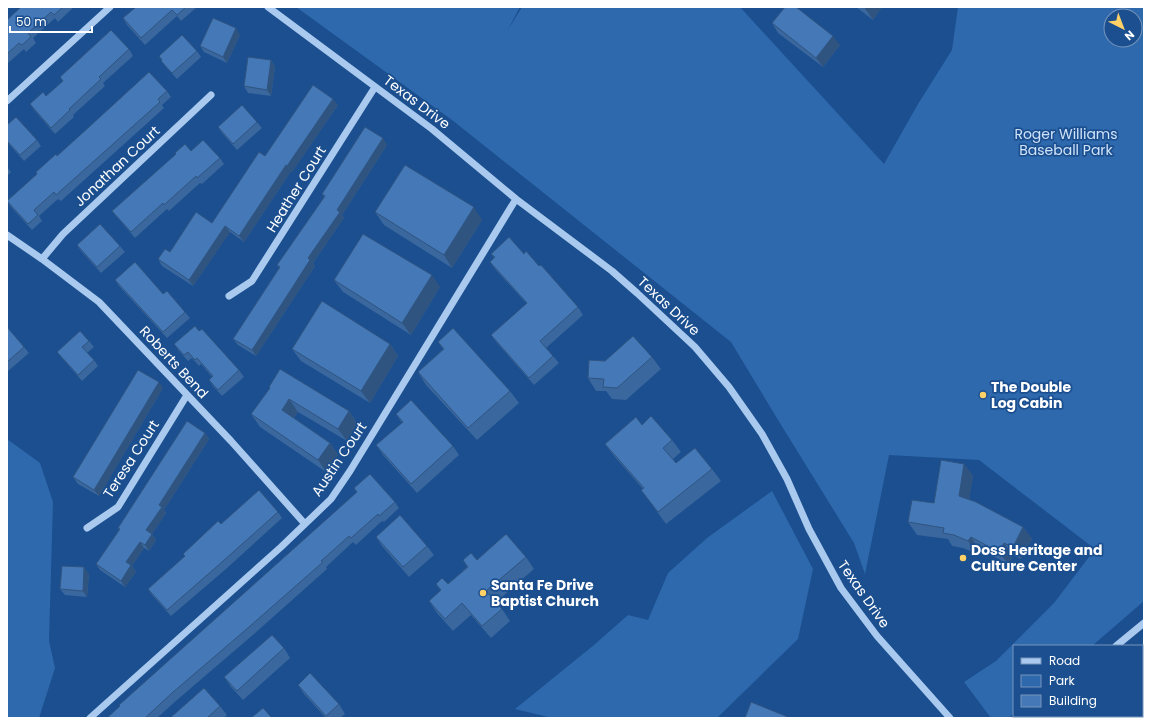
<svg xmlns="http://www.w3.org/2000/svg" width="1151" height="725" font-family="Poppins,sans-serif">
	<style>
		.green { fill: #2e69ad; fill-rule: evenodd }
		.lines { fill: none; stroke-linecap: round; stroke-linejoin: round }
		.minor { stroke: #a9c9ee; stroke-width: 7 }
		.wall { fill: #3a679d }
		.shaded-wall { fill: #305480 }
		.building { fill: #4478b7; stroke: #305480 }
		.poi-dot { fill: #ffd166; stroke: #1b4f8f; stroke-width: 1.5 }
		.labels { text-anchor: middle; stroke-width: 3.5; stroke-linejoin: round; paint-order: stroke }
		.street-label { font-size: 14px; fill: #fff; stroke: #1b4f8f }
		.park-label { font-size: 14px; fill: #cfe3fa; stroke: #1b4f8f }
		.poi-label { font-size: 14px; font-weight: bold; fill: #fff; stroke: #1b4f8f; text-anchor: start }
	</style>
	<rect width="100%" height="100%" fill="#1b4f8f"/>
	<path class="green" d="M296 7H520L507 31 522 7H740L884 164 918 104 952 50 958 7H1144V601L1092 646H1014V713L1009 718H991L964 682 996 661 1054 603 1095 549 979 460 889 455 865 574 854 543 778 420 731 342 452 120ZM1111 16H1135V40H1111Z
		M7 439 40 463 53 502 49 641 55 668 39 718H7Z
		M772 491 813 569 798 639 717 718H552L515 709 594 645 628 615 648 620 668 573 707 538Z"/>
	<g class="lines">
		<path class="minor" d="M268 7 432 129 516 199 612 271 637 293 695 347 729 387 762 434 787 479 809 529 841 588 877 636 950 718
			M7 101 110 7
			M7 235 42 259 99 302 231 441 305 524
			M42 259 63 234 211 95
			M229 296 252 281 375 87
			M87 528 118 507 187 395
			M1116 646 1144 623
			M1071 716 1073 718
			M90 718 281 547 331 499 350 471 516 199
			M1028 718 1030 716"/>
	</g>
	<path class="wall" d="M21 7H74L58 22 55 18 33 38 36 43 26 52 24 49 7 64V20Z
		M136 7H197L181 21 177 16 145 45 127 25 123 18Z
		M856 7H882L873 20Z
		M772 23 840 45 823 67 778 33Z
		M240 35 227 63 204 52 200 46Z
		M129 49 133 56 103 83 105 86 73 115 74 117 55 134 34 110 30 104 46 96 63 81 60 77Z
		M197 51 201 57 177 79 166 67 159 56Z
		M271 60 275 67 271 96 248 93 244 86Z
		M167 91 171 97 162 105 164 108 61 201 58 199 39 216 42 221 32 230 11 207 7 201 57 156Z
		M338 105 292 172 291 171 244 242 230 232 193 286 162 266 158 259 212 223 265 156Z
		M257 122 262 128 237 150 222 133 218 127Z
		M7 125 37 140 41 146 24 161 7 142Z
		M387 145 342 215 344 218 313 263 315 266 256 356 238 345 233 339 279 268 277 265 324 197 322 194Z
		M191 151 220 158 224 164 202 184 200 183 169 211 167 209 135 238 117 217 112 211Z
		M7 167 11 172 7 176Z
		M375 212 482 220 452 268 384 225Z
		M77 245 120 246 125 252 101 273 81 251Z
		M491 254H524L539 266 578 307 583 315 546 348 553 356 559 363 534 385 497 343 491 335 527 304 495 269 490 262 494 258Z
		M115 280 163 294 185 312 190 318 167 338 119 286Z
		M334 280 440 287 411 335 343 292Z
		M7 327 24 347 29 353 7 372Z
		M199 331 239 370 244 377 222 396 213 386 209 380 212 377 201 364 199 366 192 358 188 361 179 351 174 344Z
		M89 341 94 347 87 353 94 360 98 366 82 381 62 358 57 352Z
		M438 342 510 391 519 403 477 440 426 385 418 372 443 349Z
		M390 344 398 356 370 403 301 361 292 349Z
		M652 357 661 369 626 400 612 399 606 391H596L588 378 605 361Z
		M163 388 99 496 78 484 73 477Z
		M270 388 349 411 357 423 347 441 298 412 294 418 330 443 338 455 326 472 260 427 251 414Z
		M396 414 453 446 459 455 417 493 383 455 376 445 402 423Z
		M642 425 672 440 681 452 673 459 676 463 712 469 721 481 666 524 650 502 641 490 643 489 614 456 605 444Z
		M205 433 209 439 164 510 166 513 152 534 156 540 149 551 144 548 132 566 136 572 125 587 100 570 96 564 119 530 118 528Z
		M964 464 973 476 969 499 1023 527 1032 539 1021 559 1013 555 1008 564 979 549 977 554 963 548 952 546 948 539 917 535 908 522 934 503Z
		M354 488 395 502 399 508 384 522 382 521 356 545 353 542 326 567 327 569 254 634 177 700 157 718H107L357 492Z
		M278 512 282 518 226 569 171 616 152 595 148 589 221 524Z
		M376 537 427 546 434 555 409 577 382 546Z
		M526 557 534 569 496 602 502 609 510 621 491 638 471 615 453 631 437 613 429 601 441 591 436 584H448L467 567 463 560Z
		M89 574 87 597 65 595 60 589Z
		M284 648 290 658 243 700 231 687 224 677Z
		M298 685 339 704 345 714 340 718H326L304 694Z
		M220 706 227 715 224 718H170Z"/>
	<path class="shaded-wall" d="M864 7H882L873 20Z
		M236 28 240 35 227 63 223 57Z
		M833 36 840 45 823 67 816 58Z
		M271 60 275 67 271 96 267 90Z
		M333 99 338 105 292 172 287 166Z
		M383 138 387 145 342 215 344 218 313 263 315 266 256 356 252 350 337 210Z
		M286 165 291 171 244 242 239 236Z
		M474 207 482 220 452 268 444 255Z
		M225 226 230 232 193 286 189 280Z
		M432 275 440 287 411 335 402 323Z
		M390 344 398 356 370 403 361 391Z
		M159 382 163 388 99 496 94 490Z
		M289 399 298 412 291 422 282 410Z
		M349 411 357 423 347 441 338 429Z
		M205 433 209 439 164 510 166 513 152 534 156 540 149 551 145 545 146 530 159 505Z
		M330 443 338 455 326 472 318 460Z
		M964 464 973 476 968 508 959 496Z
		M1023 527 1032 539 1021 559 1013 547Z
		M971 537 979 549 977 554 968 541Z
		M140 542 144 548 132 566 136 572 125 587 121 581 126 562Z
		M1004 543 1013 555 1008 564 999 552Z
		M84 567 89 574 87 597 83 591Z"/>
	<path class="building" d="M21 7H63L54 15 51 12 28 33 31 37 22 45 19 43 7 54V20Z
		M136 7H186L177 15 172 10 141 38 123 18Z
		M785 7H796L833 36 816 58 772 23Z
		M213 18 236 28 223 57 200 46Z
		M111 30 129 49 99 77 101 79 69 109 70 110 51 128 30 104 43 92 46 96 63 81 60 77Z
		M182 35 197 51 172 73 161 61 162 60 159 56Z
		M248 57 271 60 267 90 244 86Z
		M149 72 167 91 158 99 160 102 56 195 54 192 34 210 38 215 28 224 7 201 37 174 36 172 56 154 57 156 89 127Z
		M313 85 333 99 287 166 286 165 239 236 225 226 189 280 158 259 165 249 170 252 196 212 212 223 259 152 265 156Z
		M242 105 257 122 233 144 218 127Z
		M16 117 37 140 20 155 7 141V125Z
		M365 127 383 138 337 210 340 212 308 258 310 260 252 350 233 339 280 267 277 265 325 196 322 194Z
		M203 140 220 158 197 178 196 176 164 205 163 203 131 232 112 211 176 154 175 153 185 144 191 151Z
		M405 165 474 207 444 255 375 212Z
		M100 224 120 246 97 267 77 245Z
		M363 234 432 275 402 323 334 280Z
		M509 237 524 254 526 251 539 266 541 265 578 307 540 341 553 356 529 378 491 335 527 303 490 262 495 257 491 254Z
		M135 262 163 294 167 291 185 312 163 332 115 280Z
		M322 301 390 344 361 391 292 349Z
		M195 326 199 331 202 329 239 370 218 390 209 380 213 376 197 358 195 360 188 352 184 355 174 344Z
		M7 327 24 347 7 362Z
		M453 328 510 391 468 428 418 372 444 349 438 342Z
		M80 331 89 341 82 347 94 360 78 375 57 352Z
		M633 336 652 357 617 388 603 387 604 379 588 378 589 360 605 361Z
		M280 369 349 411 338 429 289 399 282 410 330 443 318 460 251 414 270 388 269 387Z
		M138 370 159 382 94 490 73 477Z
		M411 400 453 446 411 484 376 445 403 422 396 414Z
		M651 416 672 440 663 448 676 463 695 448 712 469 658 512 641 490 644 488 605 444 636 417 642 425Z
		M187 421 205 433 159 505 162 507 146 530 152 534 145 545 140 542 126 562 131 565 121 581 96 564 120 529 118 528Z
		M941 460 964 464 959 496 976 502 1023 527 1013 547 1004 543 999 552 971 537 968 541 954 535 943 533 944 528 908 522 912 500 934 503Z
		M370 474 395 502 379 516 378 514 351 538 349 536 321 561 323 562 249 627 172 693 145 718H107L120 706 119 705 357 492 354 488Z
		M259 490 278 512 222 562 167 610 148 589 185 556 183 554 218 521 221 524Z
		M400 515 427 546 403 567 376 537Z
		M506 534 526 557 486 591 502 609 482 626 462 603 445 619 429 601 441 590 436 584 442 578 448 584 468 567 463 560 471 553 477 560Z
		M62 566 84 567 83 591 60 589Z
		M272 635 284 648 237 691 224 677Z
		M310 673 339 704 326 716 298 685Z
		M204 688 220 706 207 718H170Z
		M751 702 788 717 787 718H745Z
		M263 708 272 718H251Z
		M1142 715 1144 718H1138L1140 716H1142Z"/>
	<g class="poi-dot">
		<circle cx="983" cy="395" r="4"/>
		<circle cx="963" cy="558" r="4"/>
		<circle cx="483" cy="593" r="4"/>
	</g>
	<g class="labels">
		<g class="street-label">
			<text transform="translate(417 102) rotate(37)" y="5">Texas Drive</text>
			<text transform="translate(117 166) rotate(-43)" y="5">Jonathan Court</text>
			<text transform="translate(296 189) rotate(-58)" y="5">Heather Court</text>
			<text transform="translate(669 306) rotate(43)" y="5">Texas Drive</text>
			<text transform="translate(174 362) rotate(47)" y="5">Roberts Bend</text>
			<text transform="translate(131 459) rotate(-57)" y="5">Teresa Court</text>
			<text transform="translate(339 459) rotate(-56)" y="5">Austin Court</text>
			<text transform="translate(864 594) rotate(55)" y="5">Texas Drive</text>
		</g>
		<g class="park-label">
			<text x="1066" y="139">Roger Williams<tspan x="1066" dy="16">Baseball Park</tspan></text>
		</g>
		<g class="poi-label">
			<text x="991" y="392">The Double<tspan x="991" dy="16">Log Cabin</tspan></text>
			<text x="971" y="555">Doss Heritage and<tspan x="971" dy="16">Culture Center</tspan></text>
			<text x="491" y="590">Santa Fe Drive<tspan x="491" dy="16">Baptist Church</tspan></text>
		</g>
	</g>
	<rect width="1151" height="725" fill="none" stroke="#ffffff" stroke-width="16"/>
	<rect x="1013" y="645" width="130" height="72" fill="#1b4f8f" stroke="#7695bc"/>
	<rect x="1021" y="658" width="20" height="6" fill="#a9c9ee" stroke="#7695bc"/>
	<text x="1049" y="665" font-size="12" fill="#ffffff">Road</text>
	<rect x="1021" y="675" width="20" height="12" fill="#2e69ad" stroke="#7695bc"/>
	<text x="1049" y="685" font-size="12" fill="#ffffff">Park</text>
	<rect x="1021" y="695" width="20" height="12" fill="#4478b7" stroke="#7695bc"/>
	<text x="1049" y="705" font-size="12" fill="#ffffff">Building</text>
	<g transform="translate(1123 28) rotate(138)"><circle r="19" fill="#1b4f8f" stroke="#7695bc"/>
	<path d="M0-3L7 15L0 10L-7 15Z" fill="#ffd166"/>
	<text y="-6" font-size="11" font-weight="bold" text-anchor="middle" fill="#ffffff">N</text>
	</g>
	<path d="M10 26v6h82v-6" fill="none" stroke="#ffffff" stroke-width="2"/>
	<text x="16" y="26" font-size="12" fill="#ffffff" stroke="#1b4f8f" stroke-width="3" paint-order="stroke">50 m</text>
</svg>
